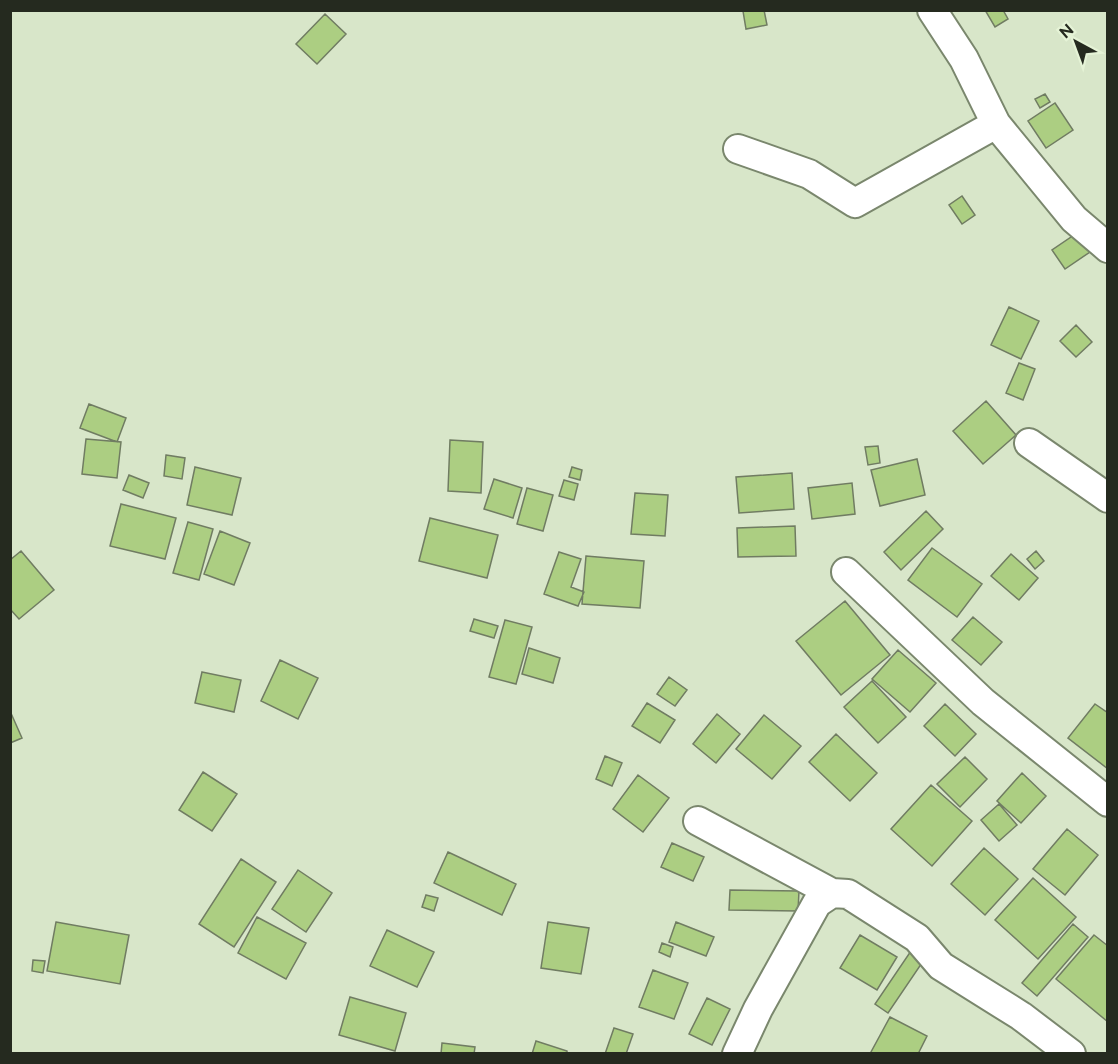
<svg xmlns="http://www.w3.org/2000/svg" width="1118" height="1064" font-family="Raleway,sans-serif">
	<style>
		.building { fill: #acce82; stroke: #707c62; stroke-width: 1.5 }
		.lines { fill: none; stroke-linecap: round; stroke-linejoin: round }
		.minor-casing { stroke: #7a876d; stroke-width: 32 }
		.minor { stroke: #fff; stroke-width: 28 }
	</style>
	<rect width="100%" height="100%" fill="#d8e6c9"/>
	<path class="building" d="M748 10H764L767 25 746 29 743 11Z
		M985 10H1003L1008 19 995 27Z
		M325 14 346 34 317 64 296 44Z
		M1045 94 1050 102 1040 108 1035 99Z
		M1055 103 1073 130 1046 148 1028 121Z
		M962 196 975 215 962 224 949 205Z
		M1077 233 1090 252 1065 269 1052 250Z
		M1009 307 1039 321 1021 359 991 345Z
		M1076 325 1092 342 1076 357 1060 341Z
		M1019 363 1035 369 1023 400 1006 393Z
		M986 401 1016 435 983 464 953 431Z
		M89 404 126 418 117 442 80 428Z
		M86 439 121 442 117 478 82 474Z
		M450 440 483 442 481 493 448 491Z
		M878 446 880 463 868 465 865 447Z
		M166 455 185 458 182 479 164 476Z
		M917 459 925 495 880 506 871 470Z
		M195 467 241 478 232 515 187 505Z
		M572 467 582 470 580 480 569 477Z
		M792 473 794 509 739 513 736 477Z
		M129 475 149 483 143 498 123 490Z
		M494 479 522 488 513 518 484 509Z
		M564 480 578 484 574 500 559 496Z
		M852 483 855 514 812 519 808 488Z
		M527 488 553 495 543 531 517 524Z
		M635 493 668 495 665 536 631 534Z
		M121 504 176 518 165 559 110 546Z
		M926 511 943 529 901 570 884 552Z
		M430 518 498 535 487 578 419 561Z
		M188 522 213 529 199 580 173 573Z
		M795 526 796 556 738 557 737 528Z
		M220 531 250 543 234 585 204 574Z
		M932 548 982 584 957 617 908 580Z
		M21 551 54 590 19 619 10 609V560Z
		M1036 551 1044 561 1035 569 1027 559Z
		M559 552 581 559 571 587 584 592 578 606 544 594Z
		M1011 554 1038 578 1019 600 991 576Z
		M586 556 644 561 640 608 582 604Z
		M845 601 890 655 841 695 796 641Z
		M973 617 1002 642 981 665 952 640Z
		M474 619 498 626 494 638 470 631Z
		M505 620 532 627 516 684 489 677Z
		M529 648 560 658 553 683 522 674Z
		M898 650 936 683 910 712 872 679Z
		M280 660 318 678 298 719 261 701Z
		M202 672 241 680 234 712 195 703Z
		M669 677 687 690 675 706 657 694Z
		M872 681 906 717 878 743 844 707Z
		M647 703 675 720 660 743 632 726Z
		M945 704 976 734 955 756 924 726Z
		M1095 704 1108 713V769L1068 738Z
		M10 711 22 738 10 743Z
		M717 714 740 734 716 763 693 744Z
		M764 715 801 746 772 779 736 749Z
		M836 734 877 773 850 801 809 762Z
		M605 756 622 763 612 786 596 779Z
		M965 757 987 779 960 807 937 784Z
		M203 772 237 794 212 831 179 810Z
		M1022 773 1046 796 1021 823 997 801Z
		M638 775 669 798 643 832 613 809Z
		M931 785 972 821 932 866 891 829Z
		M999 804 1017 825 999 841 981 820Z
		M1067 829 1098 855 1065 895 1033 869Z
		M672 843 704 857 693 881 661 867Z
		M984 848 1018 879 985 915 951 884Z
		M448 852 516 884 502 915 434 883Z
		M241 859 276 882 234 947 199 924Z
		M298 870 332 893 306 932 272 909Z
		M1033 878 1076 917 1038 959 995 920Z
		M730 890 799 891 798 911 729 910Z
		M426 895 438 898 434 911 422 907Z
		M257 917 306 943 286 979 238 953Z
		M56 922 129 935 120 984 47 971Z
		M548 922 589 928 581 974 541 968Z
		M676 922 714 937 706 956 669 942Z
		M1073 924 1088 937 1037 996 1022 983Z
		M387 930 434 952 417 987 370 966Z
		M860 935 897 957 877 990 840 968Z
		M1094 935 1108 946V1022L1056 979Z
		M662 943 673 947 670 957 659 952Z
		M915 945 928 954 888 1013 875 1004Z
		M33 960 45 961 43 973 32 971Z
		M653 970 688 983 674 1019 639 1007Z
		M350 997 406 1013 395 1051 339 1035Z
		M707 998 730 1009 712 1045 689 1034Z
		M890 1017 927 1036 918 1054H874L871 1052Z
		M614 1028 633 1034 626 1054H605Z
		M536 1041 567 1051V1054H532Z
		M442 1043 475 1047 474 1054H441Z"/>
	<g class="lines">
		<defs>
			<path id="minor" d="M932 10 964 59 996 124
				M738 149 809 174 855 203 996 124 1074 219 1108 248
				M1029 443 1108 498
				M846 572 983 702 1108 802
				M698 821 832 893
				M737 1054 758 1009 817 903 832 893 848 894 917 938 941 966 1021 1016 1071 1054"/>
		</defs>
		<use href="#minor" class="minor-casing"/>
		<use href="#minor" class="minor"/>
	</g>
	<rect width="1118" height="1064" fill="none" stroke="#252a1f" stroke-width="24"/>
	<g transform="translate(1076 42) rotate(319)" stroke="#e5f3d6" stroke-width="4.5" paint-order="stroke">
	<path d="M0-4.5L10 22L0 15L-10 22Z" fill="#252a1f"/>
	<text y="-9" font-size="16" font-weight="bold" text-anchor="middle" fill="#252a1f">N</text>
	</g>
</svg>
